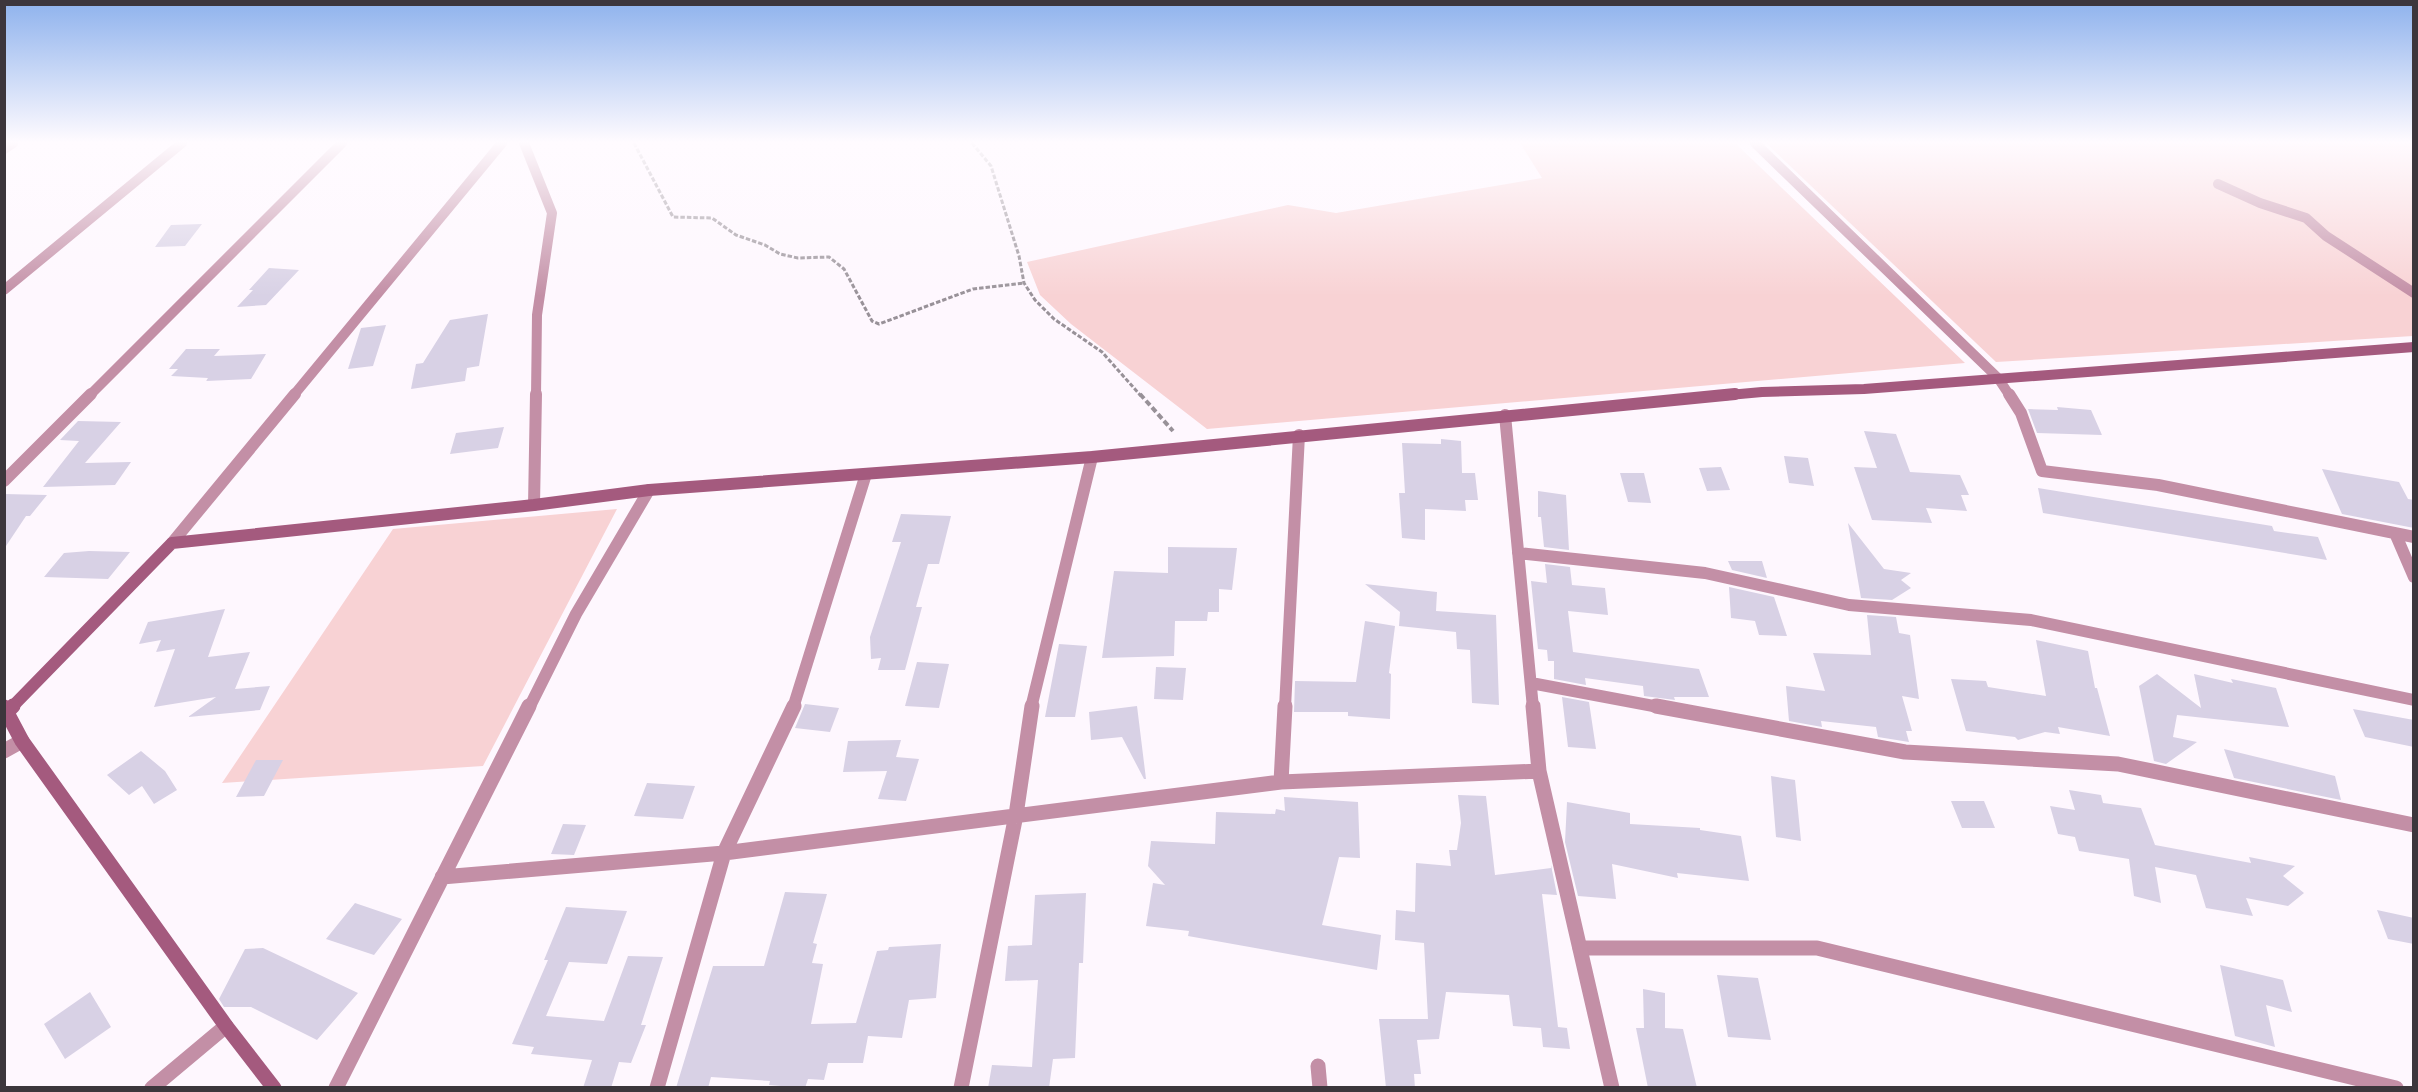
<svg xmlns="http://www.w3.org/2000/svg" width="2418" height="1092" font-family="'PT Serif',serif">
<style>
.green{fill:#f8d2d4}
.building{fill:#d8d1e5}
.lines{fill:none;stroke-linecap:round;stroke-linejoin:round}
.path-far1{stroke:#989198;stroke-width:3;stroke-dasharray:4.5 2;stroke-linecap:butt}
.path{stroke:#989198;stroke-width:4;stroke-dasharray:6 3;stroke-linecap:butt}
.lane-far2{stroke:#c38fa6;stroke-width:10}
.lane-far1{stroke:#c38fa6;stroke-width:12}
.lane{stroke:#c38fa6;stroke-width:15}
.street-far2{stroke:#c38fa6;stroke-width:10}
.street-far1{stroke:#c38fa6;stroke-width:12}
.street{stroke:#c38fa6;stroke-width:15}
.secondary-far2{stroke:#a45a7e;stroke-width:10}
.secondary-far1{stroke:#a45a7e;stroke-width:12}
.secondary{stroke:#a45a7e;stroke-width:15}
</style>
<rect width="100%" height="100%" fill="#fef7fe"/>
<path class="green" d="M1520,143h215l230,220 -758,66 -136,-105 -31,-29 -13,-33 261,-57 48,8 206,-35z
M1766,143h647v193l-417,26z
M617,509l-134,257 -261,17 171,-254z"/>
<path class="building" d="M202,224l-17,22 -30,1 16,-22z
M269,268l30,2 -33,35 -29,2 16,-17h-4z
M488,314l-9,52 -12,2 -2,13 -54,8 5,-25 7,-1 27,-43z
M386,325l-13,41 -25,3 13,-41z
M186,349h34l-6,7 52,-2 -15,25 -45,2 2,-3 -37,-2 7,-7h-9z
M2057,407l34,3 11,25 -65,-2 -9,-24 30,1z
M78,421l43,1 -36,41 46,-1 -16,23 -72,2 36,-46 -19,-1z
M504,427l-6,21 -48,6 6,-21z
M1864,431l32,3 14,38 50,3 9,20h-8l6,16 -41,-3 6,15 -60,-3 -18,-53 23,1z
M1441,439l20,2 1,32h13l3,27h-13l1,11 -41,-2v31l-23,-2 -3,-45h6l-3,-50 39,1z
M1784,456l24,2 6,28 -25,-3z
M1721,467l9,23 -23,1 -8,-23z
M2322,469l77,13 9,17 6,1v28l-72,-14z
M1620,473h24l7,30 -23,-1z
M2038,488l234,38 2,5 44,6 9,23 -284,-47z
M1538,491l28,4 3,55 -25,-3 -3,-30h-3z
M4,494l43,1 -17,21h-4l-22,33z
M901,514l50,2 -12,48h-11l-12,43h6l-17,63h-27l3,-12 -10,1 -1,-22 31,-95h-9z
M1848,523l36,46 27,4 -10,7 10,8 -19,12 -31,-2z
M1168,547l69,1 -5,42 -13,-1v23h-11l-1,9h-32l-1,35 -72,2 12,-87 54,2z
M89,551l41,1 -22,27 -64,-2 20,-24z
M1728,561h34l5,17 -35,-8z
M1545,564l25,3 2,18 33,3 3,27 -40,-4 5,41 126,17 10,28h-35l1,3 -23,-3 -8,-1 -1,-10 -58,-8 1,7 -32,-6v-18h-6l-1,-11 -9,-1 -7,-68 16,2z
M1365,584l72,8 -1,19 60,4 3,90 -27,-2 -2,-53 -13,-1 -1,-17 -57,-6 1,-14z
M1729,587l45,10 13,39 -28,-1 -4,-14 -24,-3z
M225,609l-17,48 42,-5 -15,37 35,-3 -10,24 -72,7 28,-20 -62,10 21,-58 -19,3 5,-12 -22,4 9,-22z
M1867,615l29,2 3,16 11,2 9,64 -17,-3 10,35h-6l3,11 -31,-5 -2,-10 -55,-6 1,6 -33,-6 -3,-35 39,5 -12,-38 58,2z
M1365,621l30,5 -6,47 2,1 -1,45 -42,-3v-4h-54l1,-31 61,1z
M2036,640l52,11 7,37h2l13,48 -52,-9 2,7 -15,-2 -27,8 -3,-3 -49,-6 -15,-52 35,2 2,6 58,9z
M1059,644l28,2 -12,71h-30z
M917,662l32,2 -10,44 -34,-2z
M1156,667l30,1 -3,32 -29,-1z
M2157,674l44,34 -7,-34 39,9 -2,-4 45,9 13,39 -112,-12 -4,22 24,5 -31,22 -12,-3 -15,-75z
M1562,697l27,5 7,47 -28,-2z
M805,704l34,4 -9,24 -35,-4z
M1137,706l9,73h-2l-22,-42 -31,3 -2,-28z
M2353,709l61,11v27l-49,-10z
M901,740l-5,17 23,2 -13,42 -28,-2 9,-28 -44,1 5,-31z
M2224,749l111,27 6,24 -107,-22z
M141,751l24,20 12,19 -23,14 -12,-18 -13,9 -22,-20z
M256,760h27l-19,36 -28,1z
M1771,776l24,4 6,61 -25,-4z
M647,783l48,3 -12,33 -49,-3z
M2069,790l32,5 2,8 38,5 14,37 96,18 -2,-6 46,9 -12,10 21,17 -16,13 -42,-8 7,18 -47,-8 -10,-33 -41,-8 6,36 -27,-7 -5,-37 -50,-8 -4,-14 -17,-3 -8,-28 25,4z
M1458,795l28,1 9,79 56,-7v-3l6,30 -15,-1 16,133 9,1 3,21 -27,-2 -2,-19 -28,-2 -4,-31 -63,-3 -7,47 -22,1 4,34h-7l1,14h-29l-7,-69h49l-4,-76 -29,-3 1,-30 19,2 1,-49 35,3 -2,-16h8l4,-27z
M1284,797l74,5 2,56 -21,-1 -17,68 59,10 -4,35 -189,-34 1,-5 -43,-5 7,-43 12,2 -17,-19 3,-25 64,3 1,-32 59,2 1,-5 9,2z
M1951,801h33l11,27h-33z
M1567,802l63,11v11l70,4v2l41,6 8,45 -72,-8 1,5 -66,-14 4,35 -38,-3 -13,-54z
M563,824l23,1 -12,30 -23,-1z
M785,892l42,2 -14,49 4,1 -5,19 11,1 -12,60 45,-1 21,-72 11,-1 1,-3 52,-3 -5,54 -27,2 -7,38 -34,-2 -5,27h-35l-4,17 -16,-1 -3,9 -36,-3 1,-4 -59,-4 -3,11h-32l37,-122h51z
M1086,893l-3,70h-4l-4,95 -22,1 -4,29h-61l4,-23 40,2 6,-87 -33,1 3,-35 24,-1 3,-50z
M355,903l47,16 -28,36 -48,-16z
M566,907l61,4 -20,53 -38,-2 -23,54 58,5 24,-65 35,1 -22,68h5l-15,38 -12,-1 -8,26h-28l9,-28 -61,-6 3,-7 -22,-3 36,-84h-4z
M2377,910l37,8v26l-26,-5z
M263,948l95,45 -41,47 -66,-33h-27l-5,-8 26,-50z
M2220,965l63,15 9,32 -26,-7 9,42 -40,-11z
M1717,975l41,3 13,62 -43,-3z
M1643,989l22,4v35l18,1 14,59h-49l-12,-60h8z
M90,992l21,35 -46,32 -21,-35z"/>
<g class="lines">
<path class="path-far1" d="M634,143l39,74 39,1 24,17 29,10 15,9 18,4 31,-1 15,12 28,52 7,3 94,-35 51,-6
M972,143l19,23 28,90 5,27 11,17 19,19 48,33 39,44"/>
<path class="path" d="M1140,394l33,37"/>
<path class="lane-far2" d="M1755,143l243,235 12,18
M2218,184l42,19 46,15 20,18 88,57"/>
<path class="lane-far1" d="M2009,394l12,19 21,58 116,14 256,52
M2395,533l19,44"/>
<path class="lane" d="M1580,948h237l579,140
M1318,1066l2,22"/>
<path class="street-far2" d="M524,143l28,70 -15,102 -1,81
M4,149l9,-6
M4,290l178,-147
M89,396l253,-253
M293,396l209,-253"/>
<path class="street-far1" d="M1505,415l28,293
M4,481l87,-87
M534,505l2,-111
M172,543l123,-149
M1518,553l187,20 144,32 182,15 383,80
M1531,683l133,25
M529,708l47,-94 73,-124
M793,708l73,-234
M1031,708l61,-251
M1285,708l14,-273"/>
<path class="street" d="M1533,706l6,65 73,317
M1656,706l249,46 213,12 296,61
M4,751l18,-10
M1281,782l4,-76
M442,877l282,-24 557,-71 258,-11
M152,1088l74,-62
M336,1088l193,-382
M657,1088l67,-235 70,-147
M961,1088l55,-273 16,-109"/>
<path class="secondary-far2" d="M1718,396l44,-4 102,-3 550,-42"/>
<path class="secondary-far1" d="M11,708l161,-165 362,-38 115,-15 443,-33 643,-63"/>
<path class="secondary" d="M4,707l18,34 204,285 48,62
M7,712l6,-6"/>
</g>
<linearGradient id="sky" x2="0" y2="1"><stop stop-color="#8eb2ed"/><stop offset="0.48" stop-color="#fffbff"/><stop offset="1" stop-color="#fffbff" stop-opacity="0"/></linearGradient>
<rect width="2418" height="296" fill="url(#sky)"/>
<rect width="2418" height="1092" fill="none" stroke="#3c363c" stroke-width="12"/>
</svg>
